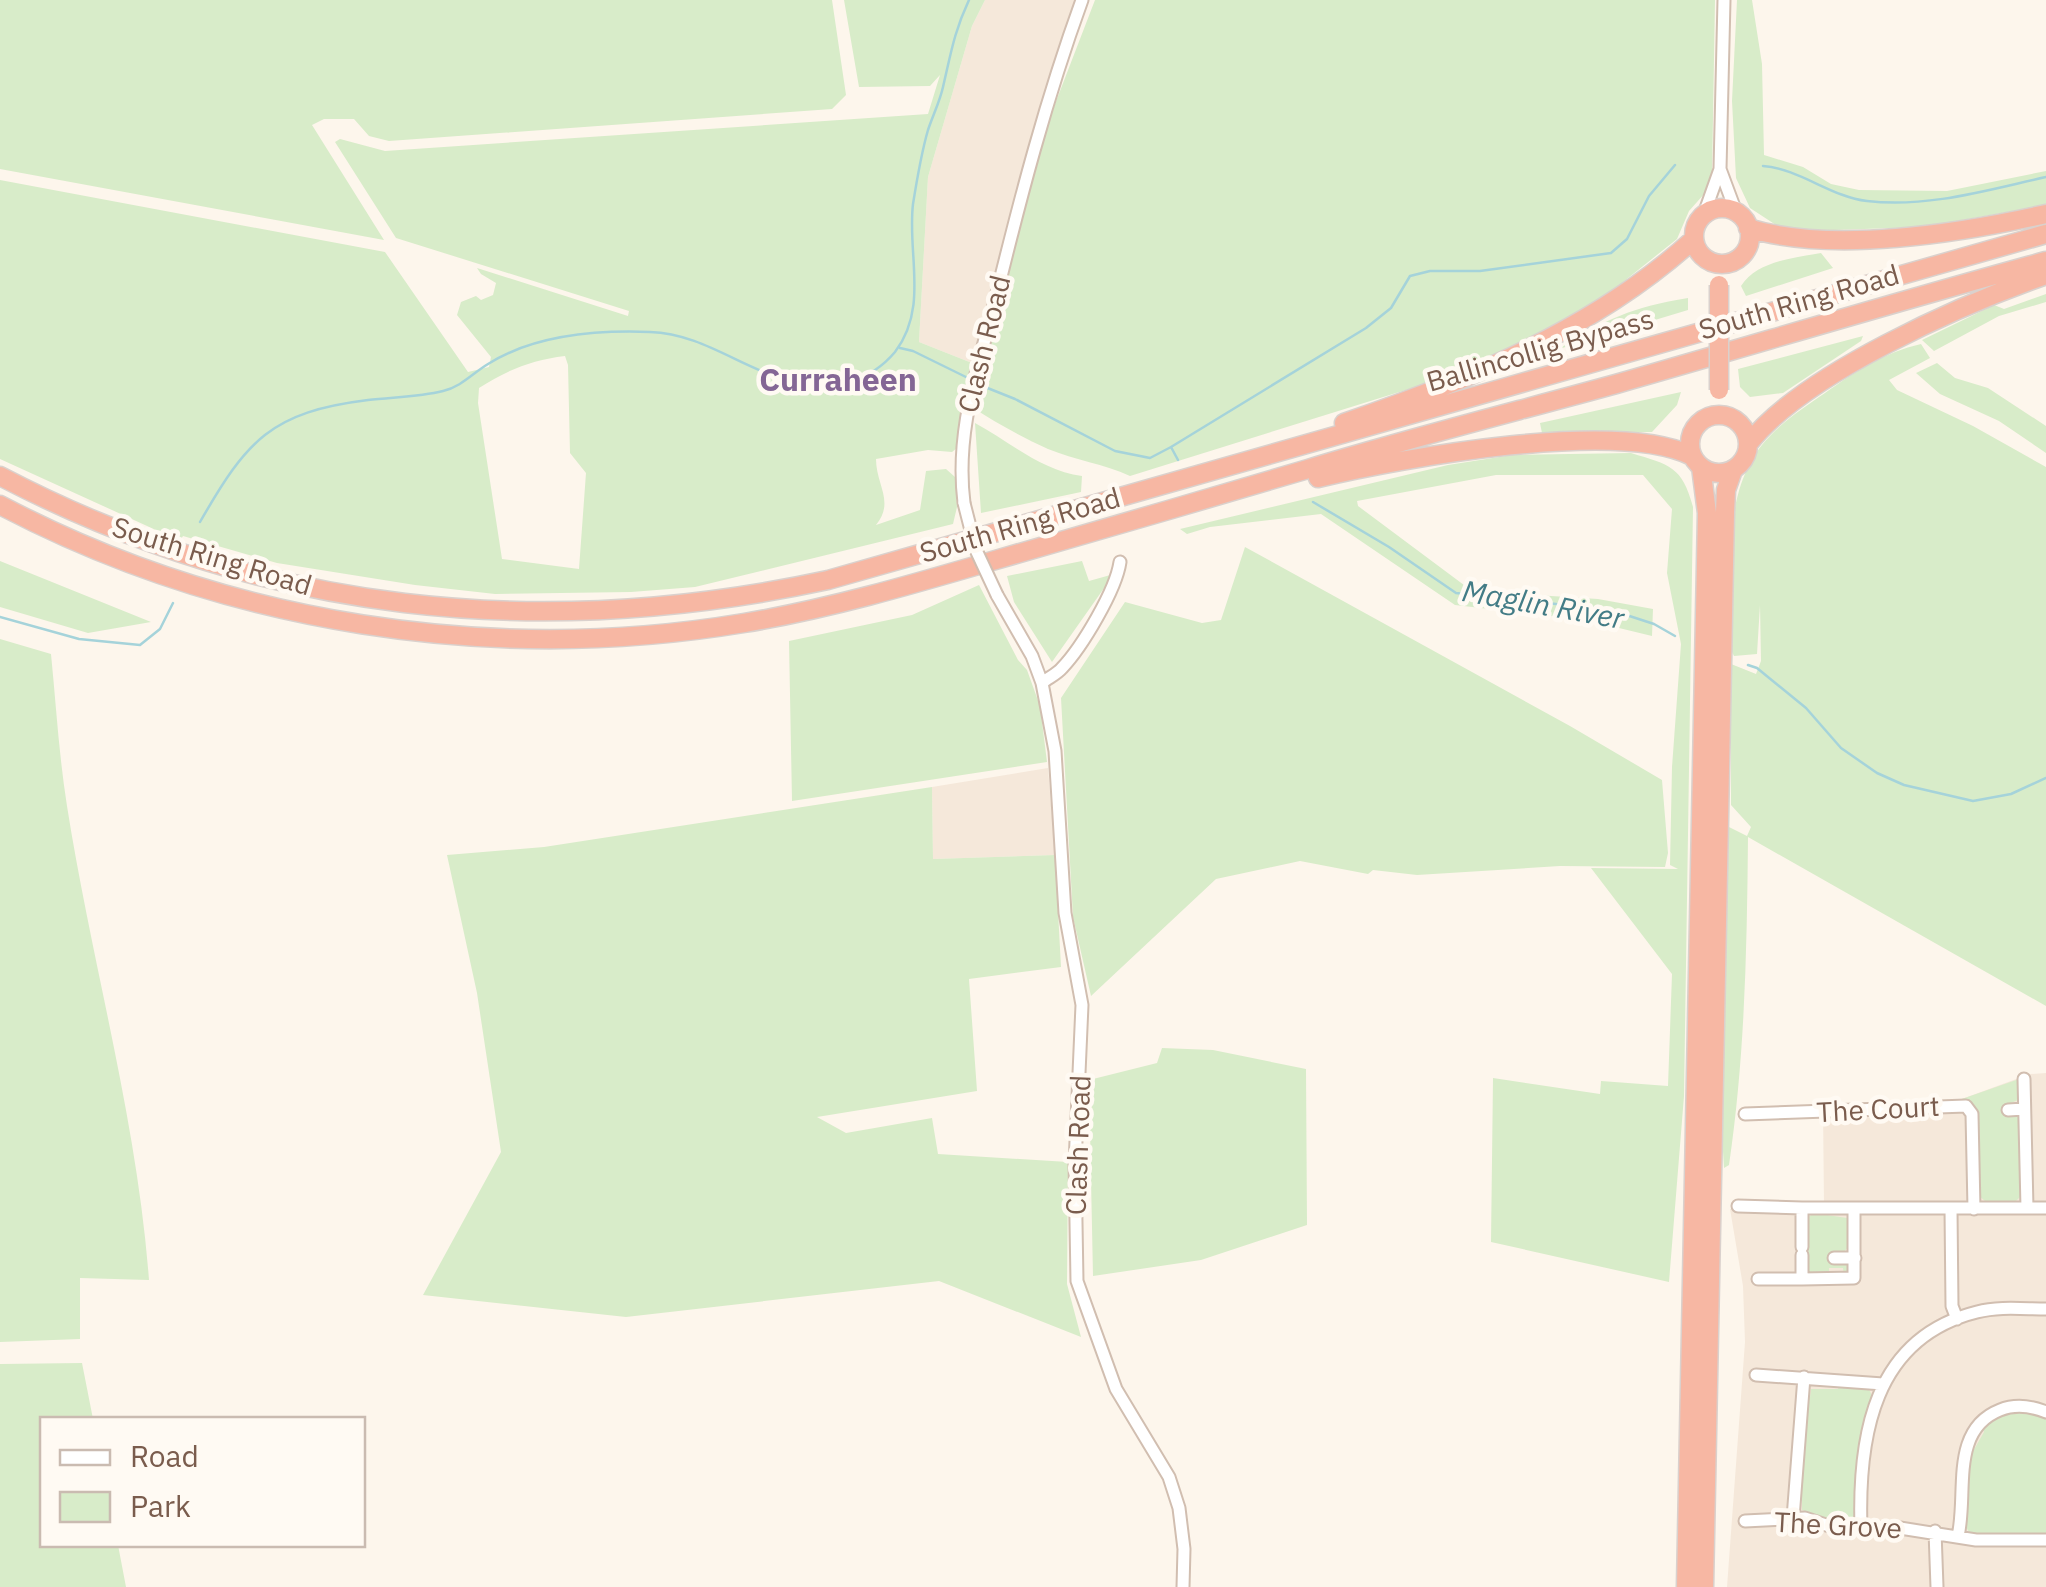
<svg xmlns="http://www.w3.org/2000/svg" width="2046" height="1587" font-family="'IBM Plex Sans',sans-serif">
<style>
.residential{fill:#f5e8da}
.green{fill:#d8ecc9;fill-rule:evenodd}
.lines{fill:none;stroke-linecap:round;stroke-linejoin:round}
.stream{stroke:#a5d3da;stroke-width:2.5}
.minor-casing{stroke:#d1beb0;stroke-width:15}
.highway-casing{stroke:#dad1cd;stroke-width:21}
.minor{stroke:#fff;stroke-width:11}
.highway{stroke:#f7b7a3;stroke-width:18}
.minor-bridge-casing{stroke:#d1beb0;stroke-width:15;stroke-linecap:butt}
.highway-bridge-casing{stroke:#dad1cd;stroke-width:21;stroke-linecap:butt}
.minor-bridge{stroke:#fff;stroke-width:11}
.highway-bridge{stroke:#f7b7a3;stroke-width:18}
.labels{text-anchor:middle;stroke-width:9;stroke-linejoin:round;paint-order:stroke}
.street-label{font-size:28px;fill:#7a5c4d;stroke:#fffaf3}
.water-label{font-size:30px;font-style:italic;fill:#437c86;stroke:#fffaf3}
.quarter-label{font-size:32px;font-weight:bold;fill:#846695;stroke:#fffaf3}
</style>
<rect width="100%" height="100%" fill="#fdf6ec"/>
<path class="residential" d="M985,0h92l-33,94 -72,269 -53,-21 9,-165 44,-151z
M1048,768l7,87 -122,4 -1,-72z
M2046,1073v514h-319l18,-245 -2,-56 -13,-77 94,-4 -1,-96 136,-9 71,-26z"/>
<path class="green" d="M0,0h832l14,95 -14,14 -443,32 -20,-5 -15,-17h-30l-12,6 72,115 -384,-71z
M844,0h141l-13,26 -44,151 -9,165 53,21 -11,44 -4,41 -5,4 -24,-2 -52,9c0,26 19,43 0,66l44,-15 6,-39 20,-2 9,8 2,30 -4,17 -258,63 -64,5 -136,2 -80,-9 -138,-22 -94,-27 -3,5 -180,-82v-279l385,72 83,120 21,-5 2,-10 -34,-42 4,-13 15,-6 5,4 12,-5 3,-12 -15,-9 -4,-6 151,48 1,-5 -233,-73 -61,-96 5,-3 45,12 543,-37 12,-39 -10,11 -71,1zM565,356l3,9 2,88 16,20 -7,96 -77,-10 -24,-156 1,-15c28,-18 53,-28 86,-32z
M1095,0h620l-3,176 -7,17 -16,18 -12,28 -74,59 -133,72 -340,106c-26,-12 -55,-16 -82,-27 -26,-12 -52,-26 -76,-42l73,-277z
M1737,0h15l10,64 2,91 39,12 28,17 28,6 88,1 99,-20v34l-123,22 -118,4 -26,-4 -29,-19 -14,-30 -4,-77z
M1821,253l12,15 -87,28 -5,-10c16,-25 52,-28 80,-33z
M2046,294v8l-47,14 -65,35 -12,-11 72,-35 10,4z
M1688,298v12l-129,39c46,-30 74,-42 129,-51z
M1863,336l-2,5 -78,52 -33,4 -10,-10 -2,-18z
M1921,344l9,14 -41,22 8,10 76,36 73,41v539l-298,-169c-1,109 -3,220 -19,328l-5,3 -3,-50 8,-291 18,9 4,-9 -20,-22v-141l25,10 5,-13 -1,-56 -3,49 -23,2 -2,-4c0,-68 -15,-163 38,-216 16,-17 36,-30 55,-43 30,-21 60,-41 96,-49z
M1937,363l18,15 33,10 58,38v27l-47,-32 -59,-27 -24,-21z
M1681,392l-4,13 -25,27 -110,1 -2,-10z
M975,423c35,19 67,48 107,53l-1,16 -100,21z
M1631,453c39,12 51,13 62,54l-9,589 -15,186 -178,-40 2,-164 107,16 1,-13 67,5 4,-112 -81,-106 87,1 -8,-4 2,-98 9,-123 -14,-71 5,-64 -29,-34h-147l-139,26 1,5 114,85 126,8 55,10 -1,27 -66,-16 -131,-15 -134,-91 -111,13 -23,7 -7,-5 268,-64 64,-10z
M1245,547l325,179 92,54 6,73 -3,14 -105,-1 -143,9 -44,-5 -5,4 -68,-13 -84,18 -125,117 -18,-79 -12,-219 64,-96 77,21 19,-3z
M1082,561l7,20 25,-7 -62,88 -38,-60 -7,-26z
M0,562v-1l151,61 -63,11 -88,-26z
M979,585l39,75 9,10 13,36 7,56 -255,39 -3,-160 123,-26z
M0,639l51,15c5,50 8,102 16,152 25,159 70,313 82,474l-69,-2v61l-80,3z
M932,787l1,72 122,-4 6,112 -92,12 8,112 -160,26 29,16 86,-15 6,36 130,8 -1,122 14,53 -142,-56 -313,36 -203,-22 78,-143 -24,-159 -30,-138 97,-8z
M1162,1048l51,2 93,19 1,156 -106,35 -108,16 -4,-196 68,-17z
M2019,1079l-1,21 -12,5 14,14 3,75 -8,8h-29l-9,-8 -12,-93 -6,-1z
M1814,1213l33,5 2,28 -6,7 -1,9 6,4 1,8 -5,2 -1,-8h-14v8l-20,-3 -2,-55z
M82,1363l11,56 -51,1v124l76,1 8,42h-126v-223z
M1839,1386l29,1 4,9 -13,47 -3,75 -11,6 -1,-4h-14l-28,-10v-9h-4l8,-103 4,-1 1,-8h27z
M2025,1410l21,8v117h-70l-7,-3 -4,-7 3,-65 16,-28 -1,-4 18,-13z"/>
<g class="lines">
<path class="stream" d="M1763,166c37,3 68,31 104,35 61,7 120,-11 179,-24
M900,348l13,3 57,28
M980,385l35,14 100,52 35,7 21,-11 7,13
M1171,447l195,-119 25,-20 19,-32 20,-5h50l131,-18 16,-14 22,-43 26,-31
M1313,502l76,45 67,46 155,17 43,14 21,12
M200,522c47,-82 71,-110 168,-122 25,-3 51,-3 75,-9 18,-4 30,-18 45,-27 46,-29 109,-34 162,-32 73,2 123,71 202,49 16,-5 32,-16 43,-29 34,-45 12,-98 18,-148 4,-25 8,-50 15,-74 5,-15 12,-29 15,-43 8,-34 11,-55 26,-87
M0,617l79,22 61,6 20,-16 13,-26
M1748,665l9,3 49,40 35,40 36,25 27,12 69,16 38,-7 35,-16"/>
<g class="minor-casing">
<path id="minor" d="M1720,169l16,43
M1704,214l16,-45 4,-169
M964,503c-9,-71 14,-134 31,-202 25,-102 51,-202 87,-301
M997,595l35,61 10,27 13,68 10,162 17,92 -7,159 2,117 39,108 53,88 10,31 5,41 -1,38
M1042,683c6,-5 15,-9 20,-15 20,-21 54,-78 58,-106
M2024,1079l3,129
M2008,1110l16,-1
M1745,1114l221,-8 6,8 2,95
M1738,1206l64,2
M1951,1209l1,97 5,13
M1802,1247v-39h244
M1802,1255v24l52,-1v-69
M1834,1258h21
M1758,1279h44
M1756,1375l127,9
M1793,1518l11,-141
M1745,1521l60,-3 33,11 62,-1 76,12h70
M1861,1528c-3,-91 12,-190 116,-216 22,-6 47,-3 69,-3
M1935,1531l2,56
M1958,1536c10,-42 -9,-106 42,-126 15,-6 31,-4 46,2"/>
</g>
<g class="highway-casing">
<path id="highway" d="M1694 236a28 28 0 1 1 56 0a28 28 0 1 1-56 0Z
M1748,228c84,26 213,5 298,-14
M1690 444a29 29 0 1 1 58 0a29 29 0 1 1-58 0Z
M1344,423c125,-43 251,-94 350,-184
M1749,443c54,-69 214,-139 297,-168
M0,476c264,138 539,166 828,104l1218,-346
M1318,478c84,-20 299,-59 374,-22
M0,505c226,119 492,160 744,118 84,-14 166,-38 248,-62 105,-30 211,-61 316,-92 102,-31 206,-57 308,-85 144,-41 286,-84 430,-123
M1686,1587l21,-1074 -6,-46
M1704,1587l21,-1075 1,-22 7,-20"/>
</g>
<use href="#minor" class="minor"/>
<use href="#highway" class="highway"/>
<g class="minor-bridge-casing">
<path id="minor-bridge" d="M964,503l12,47 21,45"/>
</g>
<g class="highway-bridge-casing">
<path id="highway-bridge" d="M1719,390v-105"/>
</g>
<use href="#minor-bridge" class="minor-bridge"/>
<use href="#highway-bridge" class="highway-bridge"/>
</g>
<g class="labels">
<g class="street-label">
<text transform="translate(1799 302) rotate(-16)" y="10">South Ring Road</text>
<text transform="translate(984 344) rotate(-76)" y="10">Clash Road</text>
<text transform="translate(1540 350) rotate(-16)" y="10">Ballincollig Bypass</text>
<text transform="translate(1020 525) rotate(-16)" y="10">South Ring Road</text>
<text transform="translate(212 556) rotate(17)" y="10">South Ring Road</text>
<text transform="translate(1878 1109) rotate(-3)" y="10">The Court</text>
<text transform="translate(1078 1145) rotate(-88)" y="10">Clash Road</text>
<text transform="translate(1838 1525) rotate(3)" y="10">The Grove</text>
</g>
<g class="water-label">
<text transform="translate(1543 605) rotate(10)" y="10">Maglin River</text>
</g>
<g class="quarter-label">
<text x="838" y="391">Curraheen</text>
</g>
</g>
<rect x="40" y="1417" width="325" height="130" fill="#fffaf3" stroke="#cabbb1" stroke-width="2.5"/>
<rect x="60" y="1450" width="50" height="15" fill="#ffffff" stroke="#cabbb1" stroke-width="2.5"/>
<text x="130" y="1467" font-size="30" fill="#7a5c4d">Road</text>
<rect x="60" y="1492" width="50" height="30" fill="#d8ecc9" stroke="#cabbb1" stroke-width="2.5"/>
<text x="130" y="1517" font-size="30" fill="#7a5c4d">Park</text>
</svg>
